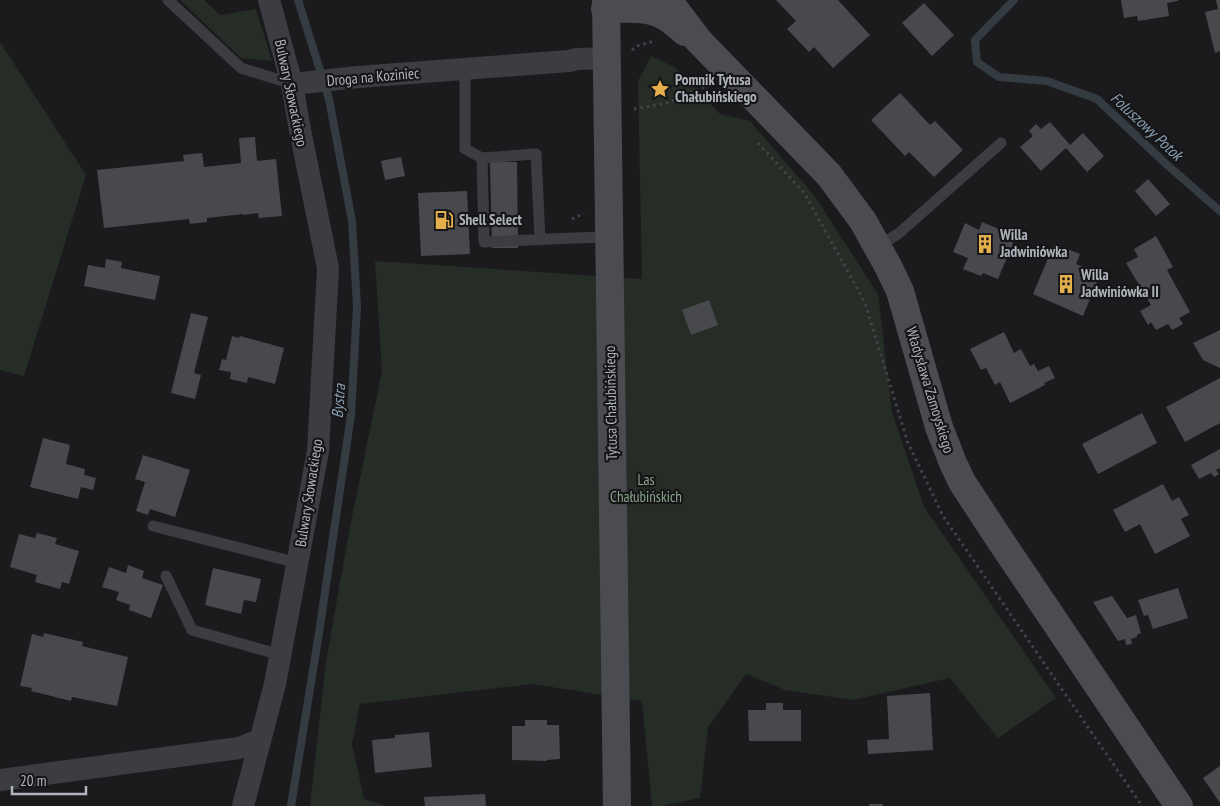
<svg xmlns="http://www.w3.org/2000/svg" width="1220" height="806" font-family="'PT Sans Narrow',sans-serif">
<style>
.green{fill:#252d26}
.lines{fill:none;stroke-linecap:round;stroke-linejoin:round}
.stream{stroke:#343c42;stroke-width:8}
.building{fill:#48494d}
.path{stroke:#424449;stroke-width:3;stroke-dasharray:2.5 4;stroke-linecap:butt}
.lane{stroke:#3c3d42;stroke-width:11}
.street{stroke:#3c3d42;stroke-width:22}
.secondary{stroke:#4a4c52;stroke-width:28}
.labels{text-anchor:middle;stroke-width:4.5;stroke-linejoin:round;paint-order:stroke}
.street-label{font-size:15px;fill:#afb3bb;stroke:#161618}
.poi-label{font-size:15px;font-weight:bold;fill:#afb3bb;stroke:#161618;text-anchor:start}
.park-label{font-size:15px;fill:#87a589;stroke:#161618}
.water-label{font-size:16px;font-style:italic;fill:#89a0b3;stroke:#161618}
</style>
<rect width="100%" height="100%" fill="#1b1b1d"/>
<path class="green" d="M180,0h24l16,15 36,-6 16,52 -31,-3z
M0,42l86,133 -62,201 -24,-6z
M651,56l25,12 44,46 30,7 64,74 64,99 14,118 32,95 132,191 -58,40 -48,-60 -97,22 -68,-10 -39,-16 -38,53 -8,71 -38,8h-10l-10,-105 -110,-17 -172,20 -8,40 12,55 22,7h-76l16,-144 23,-130 33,-161 -7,-110 267,18 -4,-198z"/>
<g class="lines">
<path class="stream" d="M1014,0l-39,40 2,22 22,15 48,4 50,18 68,64 55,48
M291,806l28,-173 32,-218 6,-109 -5,-85 -23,-122 -31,-99"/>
</g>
<path class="building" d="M776,0h62l32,35 -37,33 -19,-21 -5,5 -22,-23 9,-8z
M1121,0h57v1l-11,2 2,13 -31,5 -1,-5 -13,2z
M1216,0h4v51l-5,2 -10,-41 13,-3z
M924,3l30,32 -22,21 -30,-33z
M900,93l30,32 5,-4 28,29 -29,27 -25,-25 -4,4 -34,-36z
M1050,122l20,23 13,-12 21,23 -17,16 -21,-24 -25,23 -21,-24 13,-11 -4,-5 7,-7 5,5z
M255,137l2,24 19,-2 6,57 -23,2 -1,-5 -15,2v-1l-36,4v4l-17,2 -1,-5 -85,9 -7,-58 87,-9 -1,-6 19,-2 2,14 37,-4 -2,-25z
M401,157l4,19 -20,4 -4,-19z
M490,162h27l1,86h-26z
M1148,179l22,25 -14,12 -21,-25z
M467,191l3,63 -49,2 -3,-63z
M982,222l34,14 -18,43 -15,-6 -2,3 -18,-7 5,-11 -15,-6 12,-29 14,7z
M1156,236l17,31 -6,3 23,42 -11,6 4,6 -11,6 -4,-6 -12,6 -5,-8 -3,3 -8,-14 11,-6 -25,-42 12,-6 -4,-8z
M1054,244l26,10 -4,10 24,10 -17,42 -50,-22z
M106,259l16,3 -1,6 39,8 -5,24 -71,-14 4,-21 17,3z
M709,300l9,25 -27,10 -9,-25z
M191,313l17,4 -14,56 7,2 -6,24 -24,-6z
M1220,330v38l-17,-8 -10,-17z
M1004,332l10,21 7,-4 9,17 4,-2 4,7 11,-5 6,12 -11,5 1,2 -35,18 -10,-21 -5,3 -9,-17 -5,2 -11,-21z
M232,336l7,2 1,-2 44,12 -9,36 -27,-7 -1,6 -17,-4 1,-7 -12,-2 3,-11 4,1z
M1220,378v45l-35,19 -19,-35z
M1142,413l15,30 -59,31 -16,-30z
M43,438l27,7 -4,19 19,5 -1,6 12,3 -3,12 -12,-3 -3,12 -48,-12z
M1220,449v19l-4,2 3,4 -5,3 -3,-4 -12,6 -8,-14z
M143,455l47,15 -15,47 -25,-8 -2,6 -12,-4 9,-29 -10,-3z
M1163,484l9,17 7,-4 10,18 -8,4 9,17 -35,18 -15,-30 -15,8 -12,-22z
M37,533l20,5 -2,6 24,7 -10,33 -7,-2 -2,7 -25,-7 2,-7 -27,-8 9,-33 16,4z
M128,565l16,6 -2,7 21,7 -12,33 -22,-8 1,-5 -14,-5 3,-8 -17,-5 7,-20 17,6z
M213,568l48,11 -5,23 -12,-2 -3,14 -36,-9z
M1178,588l10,30 -35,11 -5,-14 -4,1 -6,-16z
M1112,596l15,22 9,-3 5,18 -4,2v2l-6,2 1,5 -6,1 -1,-6 -7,2 -25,-39z
M44,633l39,9 -1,4 46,11 -11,49 -45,-9 -1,4 -40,-10 1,-3 -12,-2 12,-52 11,3z
M930,693l3,57 -65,4 -1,-14 22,-1 -2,-43z
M766,703h17v7h18v31h-52l-1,-31h18z
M525,720h22v5h12l1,34 -13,1v1l-35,-1v-34h13z
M429,732l3,35 -57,6 -3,-33 23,-2v-3z
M1220,766v37l-17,-25z
M485,794l1,12h-61l-1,-9z
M869,804h14v2h-14z"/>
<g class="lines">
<path class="path" d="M632,50l5,-4 17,-5
M634,109l33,-6 39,-17
M758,143l47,51 60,109 43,140 35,73 199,290
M572,219l12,-6"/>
<path class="lane" d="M168,0l73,68 51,16
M465,69v80l17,9 54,-4 4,86
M482,158l2,84 89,-4 36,-1
M878,246l20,-12 103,-91
M153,526l145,37
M166,576l26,54 89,25"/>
<path class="street" d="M292,84l66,-7 211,-16 8,-2 29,-1
M0,780l239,-32 21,-8
M243,806l32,-122 43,-233 10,-183 -28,-138 -8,-46 -23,-84"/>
<path class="secondary" d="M606,0l11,806
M668,0l30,40 131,135 34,46 25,45 12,25 39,136 14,36 9,19 36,55 181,269
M605,9c20,0 43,-3 61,8 7,4 12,10 19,15"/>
</g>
<defs>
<g id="sight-bare" transform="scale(1.5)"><path d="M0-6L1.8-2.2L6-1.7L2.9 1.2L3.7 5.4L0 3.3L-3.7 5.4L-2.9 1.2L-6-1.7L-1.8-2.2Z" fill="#e5af4b" stroke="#161618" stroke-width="2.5" paint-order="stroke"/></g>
<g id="fuel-bare" transform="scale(1.5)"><path d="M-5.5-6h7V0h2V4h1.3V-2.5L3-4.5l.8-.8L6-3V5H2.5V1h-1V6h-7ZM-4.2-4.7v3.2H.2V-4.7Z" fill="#e5af4b" stroke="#161618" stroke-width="2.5" paint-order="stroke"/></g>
<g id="building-bare" transform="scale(1.5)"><path d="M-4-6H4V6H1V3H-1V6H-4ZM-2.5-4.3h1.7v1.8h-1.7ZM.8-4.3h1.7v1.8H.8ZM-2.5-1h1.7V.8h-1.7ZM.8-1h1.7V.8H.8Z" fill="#e5af4b" stroke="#161618" stroke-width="2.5" paint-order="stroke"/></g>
</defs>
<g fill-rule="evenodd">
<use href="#sight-bare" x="660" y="89"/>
<use href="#fuel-bare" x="444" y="220"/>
<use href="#building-bare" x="985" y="244"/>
<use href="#building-bare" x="1066" y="284"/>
</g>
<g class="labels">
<g class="street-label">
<text transform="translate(373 77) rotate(-5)" y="5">Droga na Koziniec</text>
<text transform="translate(291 93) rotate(78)" y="5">Bulwary Słowackiego</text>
<text transform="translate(930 390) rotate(73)" y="5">Władysława Zamoyskiego</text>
<text transform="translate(611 403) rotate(-91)" y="5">Tytusa Chałubińskiego</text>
<text transform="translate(309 493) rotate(-81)" y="5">Bulwary Słowackiego</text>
</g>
<g class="poi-label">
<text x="675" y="85">Pomnik Tytusa<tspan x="675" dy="17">Chałubińskiego</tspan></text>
<text x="459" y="225">Shell Select</text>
<text x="1000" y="240">Willa<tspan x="1000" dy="17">Jadwiniówka</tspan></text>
<text x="1081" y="280">Willa<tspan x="1081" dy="17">Jadwiniówka II</tspan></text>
</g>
<g class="park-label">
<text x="646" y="485">Las<tspan x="646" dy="17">Chałubińskich</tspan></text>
</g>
<g class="water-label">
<text transform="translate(1147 126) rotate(43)" y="6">Foluszowy Potok</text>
<text transform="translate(338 401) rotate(-86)" y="6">Bystra</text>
</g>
</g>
<path d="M12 786v8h74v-8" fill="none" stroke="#afb3bb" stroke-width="2.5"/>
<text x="20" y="786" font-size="15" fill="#afb3bb" stroke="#161618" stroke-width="4" paint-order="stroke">20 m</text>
</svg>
